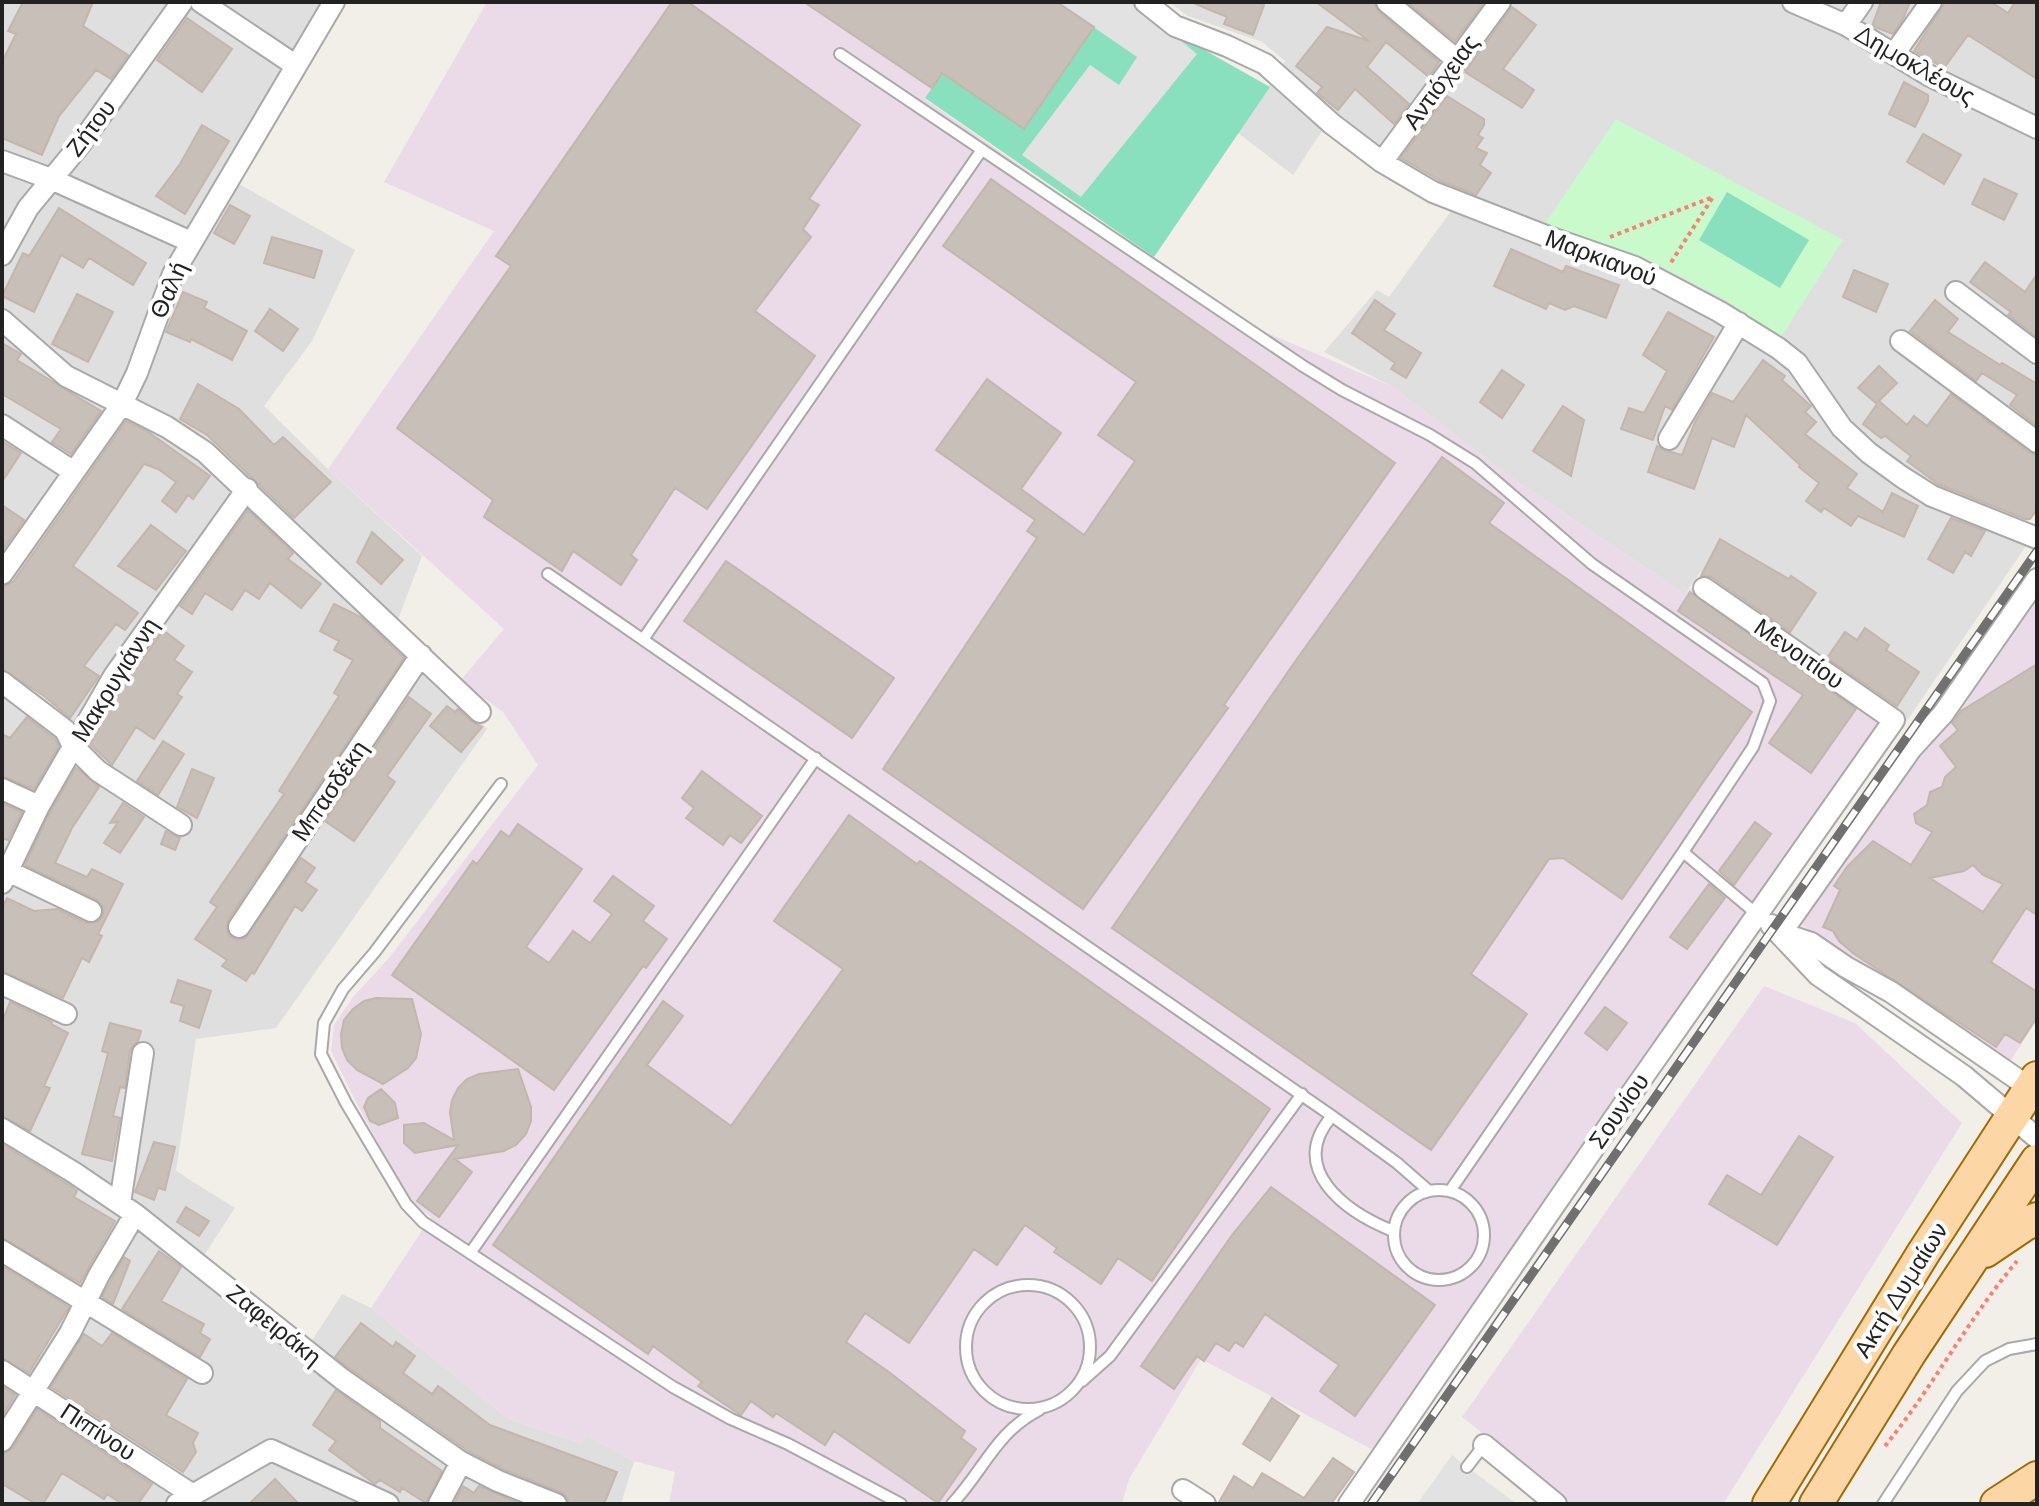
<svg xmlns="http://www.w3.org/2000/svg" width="2039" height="1506" font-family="Montserrat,sans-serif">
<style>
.residential{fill:#e0dfdf}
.industrial{fill:#ebdbe8}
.park{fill:#c8facc}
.pitch{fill:#88e0be}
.parking{fill:#e2e2e2}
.building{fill:#c7bfb8;stroke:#c4b6ab;stroke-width:2;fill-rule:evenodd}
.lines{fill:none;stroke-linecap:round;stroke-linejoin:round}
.lane-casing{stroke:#a9a9a9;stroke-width:14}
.street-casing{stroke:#a9a9a9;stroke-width:24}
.primary-casing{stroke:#a06b00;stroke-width:36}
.path{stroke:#fa8072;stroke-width:4;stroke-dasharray:4 4;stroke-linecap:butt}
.lane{stroke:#fff;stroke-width:10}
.street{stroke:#fff;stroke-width:20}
.primary{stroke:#fcd6a4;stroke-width:32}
.rail-casing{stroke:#707070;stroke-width:9}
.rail{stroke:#fff;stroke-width:6;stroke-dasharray:18;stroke-linecap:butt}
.labels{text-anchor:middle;stroke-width:8;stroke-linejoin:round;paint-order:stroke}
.street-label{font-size:24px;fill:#222;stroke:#fff}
</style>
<rect width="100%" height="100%" fill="#f2efe9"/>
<path class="residential" d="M2,2h325l-107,171 135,77 -43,91 -48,65 64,63 94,87 -26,69 91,104 -211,299 -80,11 -20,132 59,37 -41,63 106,88 42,-65 29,14 138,111 72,24 5,-8 48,26 -13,43h-50l-5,-3 -2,3h-562z
M1169,2h868v507l-19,27 8,10 -119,175 -207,-149 -15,22 -175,-117 -119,-91 -67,-34 53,-62 12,7 72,-100 -67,-37 -59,-49 -42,64 -55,-42 47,-72 -23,-19 -74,-26z"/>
<path class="industrial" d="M487,2h504l-66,97 309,216 36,19 121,52 119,91 175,117 5,-6 191,134 -508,728 -172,-91 -72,120 -7,25h-453l6,-32 -41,-11 -48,-26 -5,8 -72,-24 -138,-111 60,-91 -23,-17 -55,-104 -22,-45 3,-26 19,-28 35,-38 150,-194 -35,-53 -43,-31 44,-52 -176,-160 166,-238 -110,-49z
M2037,590v430l-28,43 -210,-140z
M1764,986l91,37 107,100 -239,381h-152l-109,-87z"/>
<path class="park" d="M1616,119l227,121 -62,97 -57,-38 -80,-41 -100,-33z"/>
<path class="pitch" d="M991,2h143l35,28 101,57 -116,170 -229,-159z
M1727,192l82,48 -29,48 -81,-48z"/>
<path class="parking" d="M1057,2h77l63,52 -116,143 -59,-42 68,-90 29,20 18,-28z
M1452,1455l15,12 50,37h-100z"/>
<path class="building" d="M23,2h70l-10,24 45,29 -17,24 -15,-9 -37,46 -17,39 -40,-17v-76l14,-28 -8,-3z
M672,2h16l172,123 -51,74 10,6 -16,24 8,8 -56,74 60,45 -108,153 -32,-21 -44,67 6,5 -16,25 -48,-34 -11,20 -78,-54 9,-17 -96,-72 114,-162 -15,-10z
M804,2h253l37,25 -70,102 -82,-56 -10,15z
M1191,2h65l8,3 -11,30 -29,-11 3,-7z
M1316,2h58l5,10 60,50 -10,15 -43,-35 -19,25 42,37 -15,20 -39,-35 -17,21 -21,-17 5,-6 -26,-21 31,-39 42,14z
M1407,2h77l-29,39z
M1881,2h29l-7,17 -10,15 -21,-8z
M1945,2h46l17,11 7,-11h22v77l-69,-44 -24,33 -30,-17z
M1512,7l24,18 -33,44 31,21 -12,18 -57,-36z
M187,18l45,31 -30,43 -45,-32z
M1904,82l24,13v6l-13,26 -26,-13z
M1447,96l37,23v6l-6,10 5,3 -7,10 11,5 -7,12 11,8 -15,22 -35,-14 -40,-23z
M202,125l27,16 -44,73 -29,-18 24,-32z
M1923,134l38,21 -17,29 -37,-22z
M991,179l404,284 -171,242 4,3 -145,201 -200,-140 154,-231 -10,-7 8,-11 -99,-70 51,-71 74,54 -40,56 63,46 51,-74 -37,-26 38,-53 -193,-136z
M1984,179l33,15 -13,26 -32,-16z
M230,205l20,11 -16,28 -20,-11z
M59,208l87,55 -13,22 -44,-27 -6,10 -22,-13 -27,57 -32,-16 21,-43 6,3z
M272,237l50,14 -8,27 -50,-15z
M1511,249l52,23 3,-6 53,19 -13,33 -32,-12 -9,4 -16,-7 -3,6 -52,-23z
M1985,262l40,30 12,-18v63l-29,-22 3,-3 -41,-30z
M1854,270l34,14 -12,28 -33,-15z
M183,292l24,10 -3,6 43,23 -15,29 -41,-21 -1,3 -24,-10z
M77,294l36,18 -25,50 -36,-18z
M1375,300l20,14 -11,16 37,23 -15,25 -15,-9 4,-6 -43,-30z
M1935,300l23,19 -10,13 52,33 2,-2 35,21v42l-27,-21 7,-10 -35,-22 -6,8 -66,-50z
M270,309l28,20 -15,22 -28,-20z
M1668,312l46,25 -42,73 -7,-4 -12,34 -32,-11 8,-21 15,5 23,-42 -24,-16z
M2,343l19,11 -4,6 84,51 -30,43 -19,-12 9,-13 -59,-35z
M1763,360l22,16 -3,4 29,26 -6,6 11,10 -11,12 52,40 -10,14 36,24 9,-19 26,13 -14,31 -46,-21 -7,10 -27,-18 -3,4 -15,-11 13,-18 -20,-16 1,-2 -54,-50 -12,32 -22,-9 -18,51 -46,-17 9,-26 6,4 19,5 13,-33 17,-29 21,9z
M1879,366l18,17 -18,18 28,24 7,-9 13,10 24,-32 78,58 8,3v54l-7,10h-5l-87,-35 -31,-23 4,-5 -26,-20 -4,2 -18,-14 14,-20 -19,-16z
M1502,370l22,15 -22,33 -22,-16z
M198,384l41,25 35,36 9,-8 48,45 -37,36 -87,-83 -27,-16z
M1563,406l21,14 -13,56 -38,-25z
M126,421l21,10 63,45 -17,23 -5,-4 -12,17 -14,-11 14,-19 -18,-13 -14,-5 -71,102 65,47 -13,17 -9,-6 -32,42 15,10 -29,42 -26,-22 -42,-27v-82l11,-5z
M2,441l19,12 -19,29z
M1442,457l62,46 -15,20 263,189 -130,187 -59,-41 -14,1 -78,115 56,40 -96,136 -319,-222 182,-265z
M2,505l22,15 -22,31z
M248,510l45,43 -5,6 33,25 -20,24 -31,-25 -11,16 -14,-9 -13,20 -27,-17 -13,21 -12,-8z
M1951,518l34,13 -14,25 -6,-4 -12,21 -25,-14z
M151,525l35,26 -30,39 -38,-24z
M372,532l31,28 -22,24 -24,-22z
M1720,539l69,40 2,-3 25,17 -26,39 -79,-55 -10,-1z
M726,561l168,117 -42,60 -168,-117z
M1690,592l166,117 -45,64 -42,-30 34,-48 -125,-84z
M334,604l27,13 43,41 -176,262 -1,12 4,5 6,3 8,-2 56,-80 14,10 -10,14 12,8 -15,21 -7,-5 -41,68 -2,-2 -6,9 -24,-15 5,-6 -32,-21 22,-32 -7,-5 74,-108 -5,-3 60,-95 -5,-3 19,-33 -19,-10 5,-9 -19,-10z
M1865,628l24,17 -3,5 33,22 -22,34 -70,-48 18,-26 12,8z
M163,630l21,16 -10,14 18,12 -15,22 5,3 -28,42 -18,-12 -24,38 -22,-21 31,-54z
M2037,664v251l-11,-7 -35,54 46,30v25l-17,26 -15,-9 -9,13 -142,-93 -15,-13 -6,-10 -10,-4 17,-37 -6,-4 13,-19 26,-26 38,24 21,-33 -16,-9 -2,-9 13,-9 3,-13 12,-5 3,-10 11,-10 -16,-21 18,-16 -6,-7 9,-12zM1973,865l10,10 20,9 -20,28 -53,-34 34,-7z
M409,697l22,17 -44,62 8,6 -41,59 -29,-20z
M447,706l8,6 3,-3 13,12 11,6 -21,25 -31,-26z
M27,717l28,22 4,7 -25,43 -32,-13v-42l8,4z
M163,741l21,13 -26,41 -21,-14z
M76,768l23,19 -27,41 -17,35 32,14 5,-8 31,15 -25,50 4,2 -13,26 -7,-4 -19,40 -61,-27v-62l5,-11 27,13 23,-2 29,14 12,-1 4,-5 2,-8 -7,-9 -72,-35 25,-53z
M192,769l22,9 -17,40 -20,-11z
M702,771l60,45 -21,27 -11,-8 -7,10 -37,-27 8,-10 -12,-10z
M2,803l20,9 -14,28 -6,-2z
M123,803l21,14 -24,36 -16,-10 14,-21 -8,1z
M849,815l68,49 3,-3 350,248 -118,172 -34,-23 -17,26 -47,-32 3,-4 -32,-23 -28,40 -23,-16 -65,94 -44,-30 -19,29 43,30 76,59 -4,7 15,11 -38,54 -104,-72 -9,14 -49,-32 -3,4 -22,-16 -10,14 -2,-1 -41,-28 4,-4 -49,-36 -5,8 -155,-109 170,-244 20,15 -36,49 84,61 112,-157 -69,-48z
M1755,822l16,12 -37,51 -15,-14z
M518,824l64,45 -56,78 23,16 24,-32 17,12 22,-29 -18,-13 19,-25 41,30 -11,15 24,18 -21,29 -3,-2 -89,124 -162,-115 81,-114 4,3 24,-33 8,6z
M166,831l14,7 -5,12 -14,-6z
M1709,884l16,14 -38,51 -17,-12z
M178,980l33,11 -12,37 -19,-7 4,-15 -13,-4z
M376,998l36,1 9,35 -5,24 -8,10 -25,16 -26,-14 -10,-10 -5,-12 -1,-14 3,-14 9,-11 11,-8z
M10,1002l42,20 -1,2 17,9 -24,53 6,2 -20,43 -28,-15v-94z
M1605,1007l22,16 -20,27 -22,-17z
M110,1023l31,8 -3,10 -8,9 -5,38 -5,-1 -7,29 7,2 -8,43 -30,-7 26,-101 -6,-2z
M518,1069l13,38v14l-5,13 -10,11 -12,6 -49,8 17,13 -33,45 -22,-16 41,-56 -43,8 -11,-10v-18l20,-2 30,17 -4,-28 2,-12 6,-12 9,-9 12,-5z
M381,1089l14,14 3,15 -19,7 -9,-4 -6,-14 4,-9z
M1799,1136l34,21 -56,88 -68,-41 18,-29 34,20z
M154,1142l21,5 -10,43 -7,-2 -4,12 -19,-8z
M2,1144l64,39 11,8 -3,6 41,24 -35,62 -78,-45z
M1271,1187l164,118 -80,111 -35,-25 19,-26 -74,-51 -22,33 -8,-5 -6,9 -13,-8 -12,18 -7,-5 -23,33 -33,-23 91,-131z
M186,1207l23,14 -10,15 -22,-14z
M159,1251l22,16 -20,34 43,23 -4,9 10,6 -10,18 -78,-48z
M124,1257l6,4 -17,43 -11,-7z
M2,1266l67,41 -40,66 -27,-15z
M361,1323l32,24 3,-5 19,14 -12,17 29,21 6,-8 52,39 127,47 -13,32h-35l-2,-7 -6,-5 -58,-23 -35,-18 -118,-82 -15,-12z
M112,1333l75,46 -21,36 32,18 -5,10 3,9 -13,20 -132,-85 33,-53 18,12z
M2,1386l13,9 -13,22z
M336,1390l44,31v7l62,43 -16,32 -24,-15 -2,4 -20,-12 -5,4 -46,-34 7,-9 -23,-16z
M1272,1398l27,18 -29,45 -27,-17z
M37,1409l115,75 -14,20h-16l-15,-10 -3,5 -42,-26 -19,31h-7l-34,-20v-30l11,-6z
M1333,1458l21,14 -23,32h-113l16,-28 19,12 9,-15 42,25z
M275,1479l24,25h-50z
M463,1486l11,7 5,-7 42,18h-67z"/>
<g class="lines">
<g class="lane-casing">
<path id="lane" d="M840,54l463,312 39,24 88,45 45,28 117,101 171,119 7,18 -17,46 -70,105 75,63
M548,574l784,542 65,47 32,28
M644,638l337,-487
M501,784l-127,169 -31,36 -19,34 -3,31 25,49 60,101 17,18 250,165 58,32 57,25 113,60
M1332,1116c-46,53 14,96 61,115
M1394 1235a45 45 0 1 1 90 0a45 45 0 1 1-90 0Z
M1450,1191l233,-339
M471,1252l345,-494
M966 1347a62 62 0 1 1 124 0a62 62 0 1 1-124 0Z
M1082,1381l28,-25 192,-262
M1467,1467l17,-22
M952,1504c32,-34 44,-72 87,-94
M1883,1504l74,-113 28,-30 24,-12 28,-5"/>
</g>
<g class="street-casing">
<path id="street" d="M201,2l94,63
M1145,2l30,24 52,20 38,18 67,60 50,38 51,30 113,44 89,31 85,45 58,36 19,15 45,65 27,25 33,24 30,19 105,42
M1387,2l70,58
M1793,2l53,23 84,51 107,52
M1846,25l16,-23
M1894,54l37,-52
M2,161l49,18 140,63
M1382,162l118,-160
M2,255l26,-47 51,-62 103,-144
M1956,292l81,61
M2,320l64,56 101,51 38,25 275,260
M1901,341l136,101
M2,425l72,47
M1669,439l70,-116
M2,574l120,-170 15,-31 36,-99 161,-272
M2,682l63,48 8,16 25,25 83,54
M2,789l37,17
M8,871l83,40
M2,883l37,-77 75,-130 133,-187
M1771,925l47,50 146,101 73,62
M239,927l182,-272
M1781,933l130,-184 32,-35 94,-135
M1781,933l30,10 35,24 45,25 139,96 6,8
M2,984l64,30
M2,1129l71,43 62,42 207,165 119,83 37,19 58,23
M120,1203l23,-150
M2,1251l200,122
M2,1371l191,124
M2,1441l68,-108 29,-58 36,-61
M1484,1445l72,59
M1183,1490l22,14
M177,1504l94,-54 117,54
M439,1504l22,-42
M1349,1504l275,-400 270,-384 -190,-132"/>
</g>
<g class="primary-casing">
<path id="primary" d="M1985,1251l40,-27 12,-5
M1769,1504l155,-252 113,-174
M1816,1504l93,-150 128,-193
M1997,1504l40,-26"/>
</g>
<path class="path" d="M1610,237l103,-40 -43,67
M1885,1446c48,-59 83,-127 132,-185"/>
<use href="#lane" class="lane"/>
<use href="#street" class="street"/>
<use href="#primary" class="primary"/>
<g class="rail-casing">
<path id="rail" d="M1371,1504l666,-953"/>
</g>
<use href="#rail" class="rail"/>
</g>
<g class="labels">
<g class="street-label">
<text transform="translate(1915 65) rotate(30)" y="8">Δημοκλέους</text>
<text transform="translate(1441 82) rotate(-54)" y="8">Αντιόχειας</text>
<text transform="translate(91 128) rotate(-53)" y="8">Ζήτου</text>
<text transform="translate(1601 258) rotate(21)" y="8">Μαρκιανού</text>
<text transform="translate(169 290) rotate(-66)" y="8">Θαλή</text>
<text transform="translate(1799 654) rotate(35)" y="8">Μενοιτίου</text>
<text transform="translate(115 680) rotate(-58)" y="8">Μακρυγιάννη</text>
<text transform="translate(330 791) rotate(-56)" y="8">Μπασδέκη</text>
<text transform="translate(1619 1111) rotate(-55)" y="8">Σουνίου</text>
<text transform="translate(1901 1290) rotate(-58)" y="8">Ακτή Δυμαίων</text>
<text transform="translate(274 1325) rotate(39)" y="8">Ζαφειράκη</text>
<text transform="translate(98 1432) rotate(33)" y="8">Πιπίνου</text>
</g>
</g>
<rect width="2039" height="1506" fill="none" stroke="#222222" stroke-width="8"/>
</svg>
